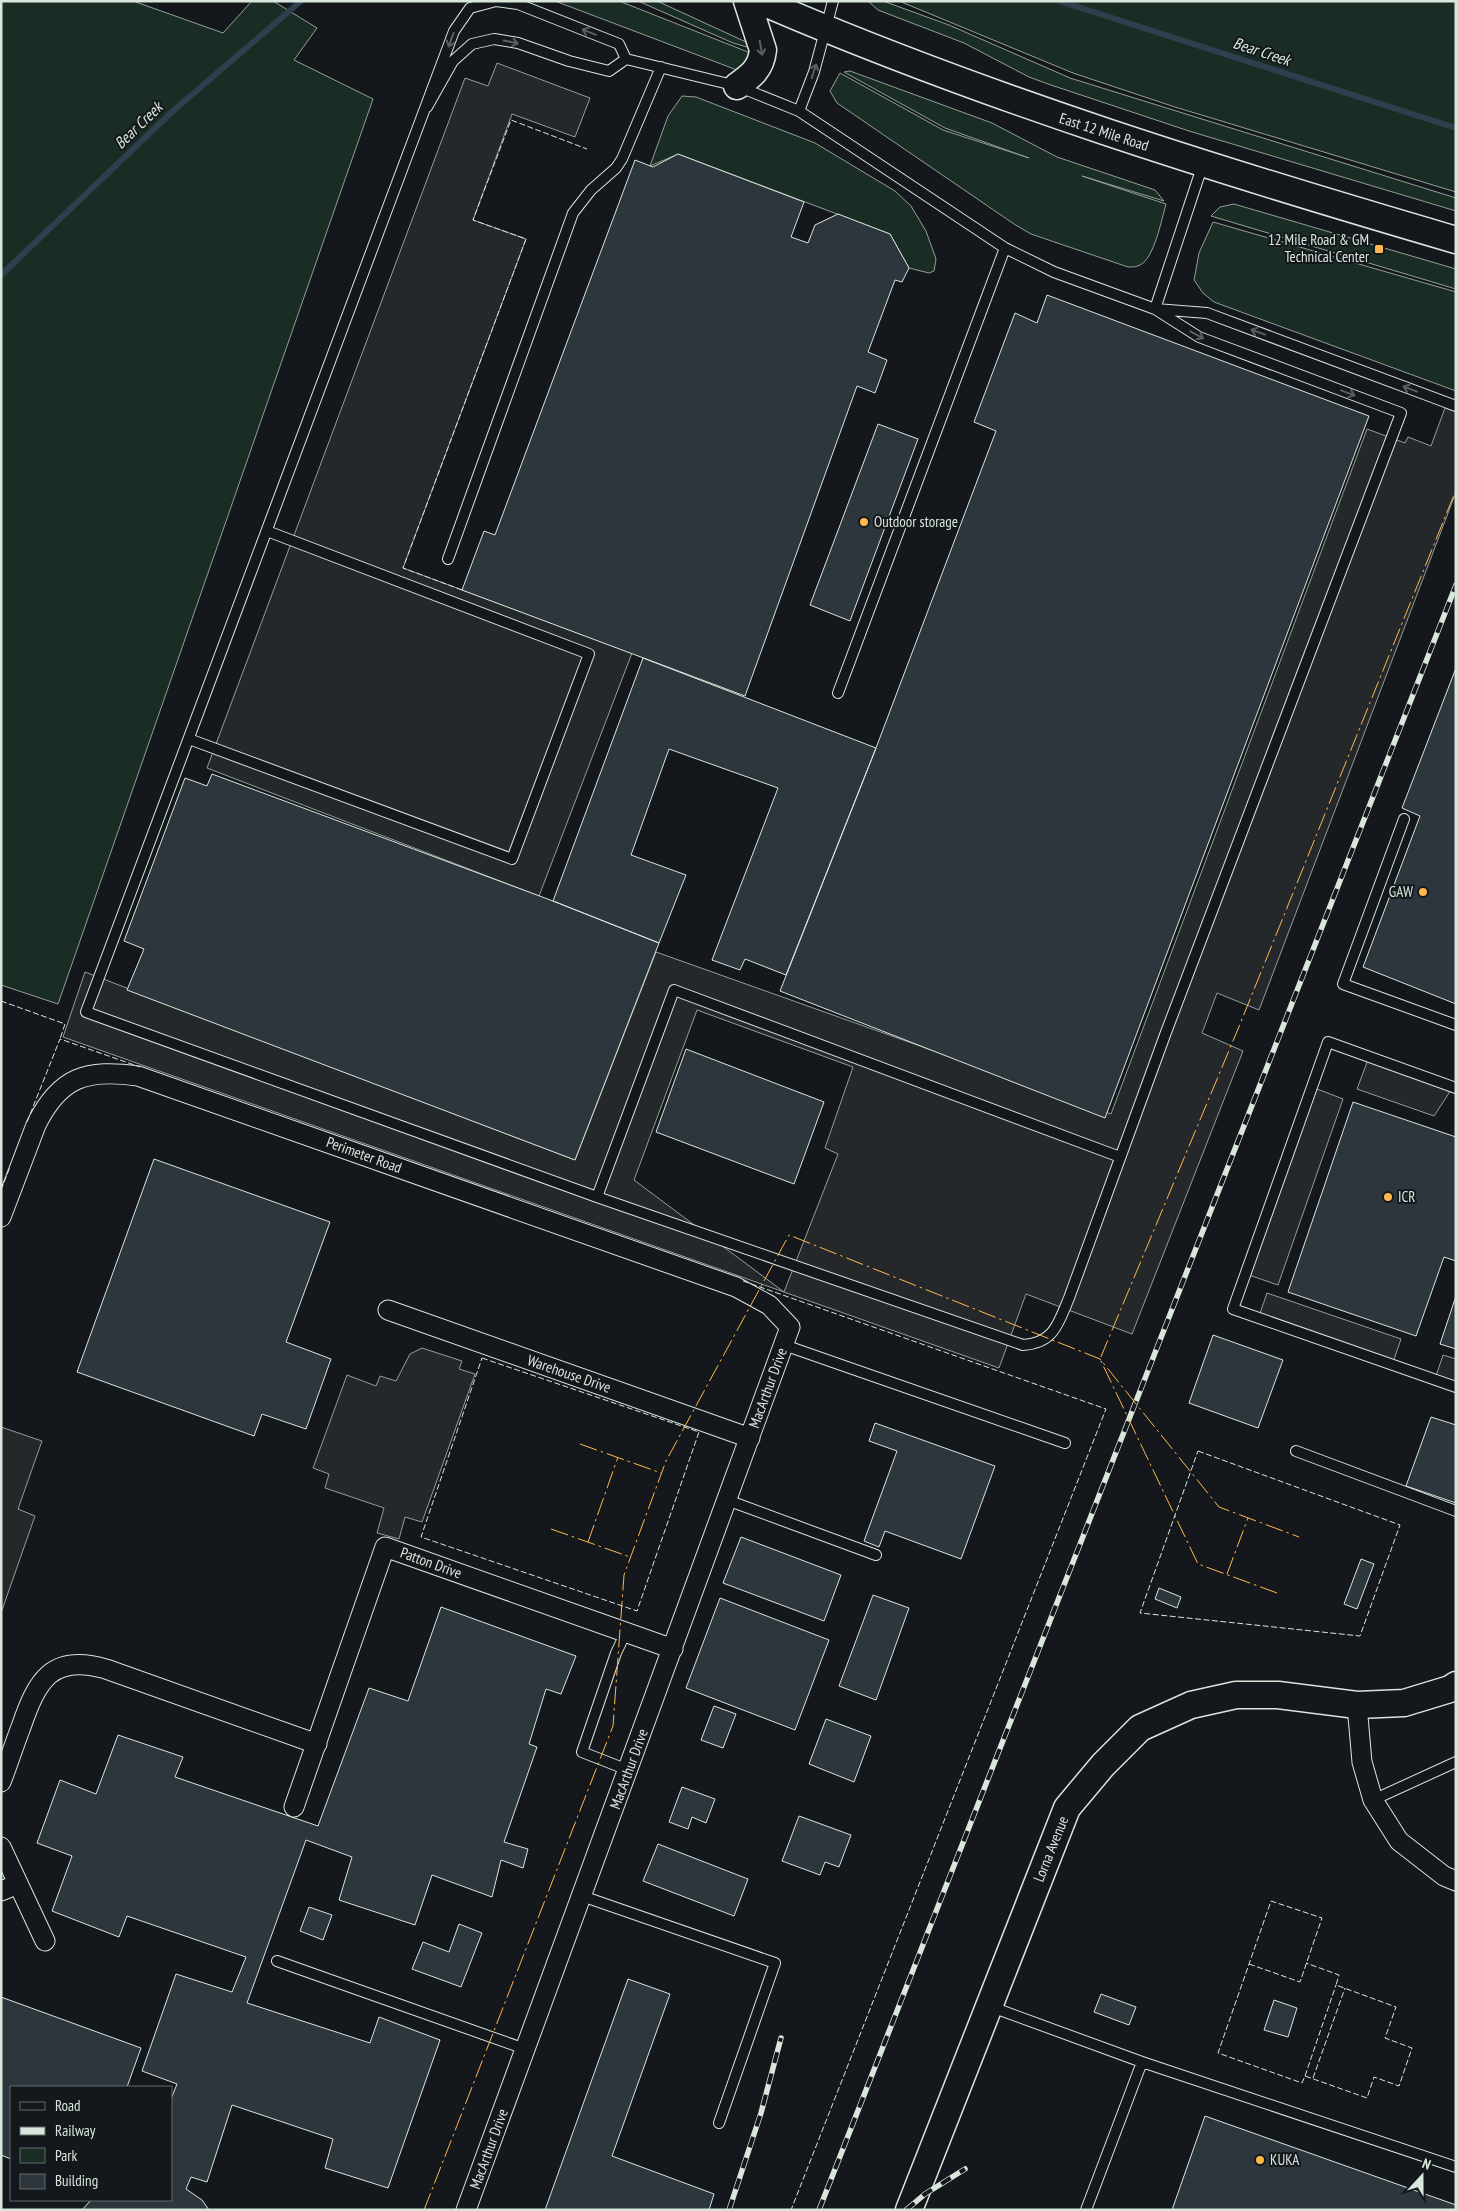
<svg xmlns="http://www.w3.org/2000/svg" width="1457" height="2211" font-family="'PT Sans Narrow',sans-serif">
<style>
.green{fill:#1a2d24;stroke:#939e99}
.parking{fill:#24282b;stroke:#939e99;fill-rule:evenodd}
.lines{fill:none;stroke-linecap:round;stroke-linejoin:round}
.stream{stroke:#2f3f4d;stroke-width:6}
.building{fill:#2c363c;stroke:#d8e6dc}
.lane-casing{stroke:#d8e6dc;stroke-width:12}
.street-casing{stroke:#d8e6dc;stroke-width:21}
.secondary-casing{stroke:#d8e6dc;stroke-width:29}
.lane{stroke:#14181c;stroke-width:10}
.street{stroke:#14181c;stroke-width:19}
.secondary{stroke:#14181c;stroke-width:26}
.rail-casing{stroke:#d8e6dc;stroke-width:5.5}
.rail{stroke:#14181c;stroke-width:4;stroke-dasharray:11;stroke-linecap:butt}
.fence{stroke:#d8e6dc;stroke-width:1;stroke-dasharray:6 2.5;stroke-linecap:butt}
.power{stroke:#ffb74d;stroke-width:1;stroke-dasharray:18 4 2.5 4;stroke-linecap:butt}
.oneway{stroke:#59605f}
.poi-dot{fill:#ffb74d;stroke:#14181c;stroke-width:2}
.labels{text-anchor:middle;stroke-width:4;stroke-linejoin:round;paint-order:stroke}
.street-label{font-size:15px;fill:#d8e6dc;stroke:#14181c}
.poi-label{font-size:15px;fill:#d8e6dc;stroke:#14181c;text-anchor:start}
.water-label{font-size:16px;font-style:italic;fill:#d8e6dc;stroke:#14181c}
</style>
<rect width="100%" height="100%" fill="#14181c"/>
<path class="green" d="M1,1h132l90,32 29,-32h21l44,27 -23,32 79,39 -315,905 -57,-19z
M555,1h64l134,53 -4,10 -12,6z
M638,1h19l89,41 8,7 -21,-6z
M868,1h15l66,24 121,53 386,120v13l-267,-80 -141,-47 -19,-7 -65,-34 -86,-33z
M899,1h557v191l-281,-85 -102,-34z
M850,71l142,52 65,34 98,33 9,11 -82,-25 84,28c-4,14 -12,55 -26,61 -3,2 -8,2 -12,2l-97,-33 -17,-10 -177,-121 -7,-12 10,-18 103,57 86,28 -84,-30 -101,-56z
M682,96l14,1 119,46 80,48 16,15 15,25 10,28 -2,12 -5,2 -20,-5 -19,-34 -212,-80 -28,12 18,-50z
M1234,204l222,65v20l-245,-73 9,-9z
M1213,222l243,70v99l-242,-89 -11,-9 -9,-13 5,-27z"/>
<path class="parking" d="M497,63l93,35 -15,39 -63,-23 -39,106 53,19 -123,329 229,85 -93,243 -332,-128 258,-690 23,8z
M1445,408l11,4v80l-197,518 -42,-17 -15,40 41,18 -111,283 -106,-40 -27,74 -936,-331 22,-65 490,188 81,-208 455,162 256,-685 38,14 3,-6 23,9zM697,1010l156,57 -28,81 13,6 -54,138 -150,-112z
M1369,1057l84,30 -19,29 -77,-27z
M1312,1087l31,12 -65,186 -32,-11z
M1267,1293l134,46 -9,26 -134,-46z
M422,1348l40,13 -3,8 16,5 -53,148 -17,-5 -6,22 -22,-6 7,-25 -59,-20 4,-14 -16,-6 34,-93 29,11 4,-10 16,5 14,-27z
M1443,1355l13,4v27l-21,-7z
M1,1427l41,14 -24,68 17,7 -34,97z"/>
<g class="lines">
<path class="stream" d="M1059,1l397,127
M1,275l173,-165 127,-109"/>
</g>
<path class="building" d="M678,154l126,48 -13,35 17,6 7,-18 23,-11 52,20 19,34 -7,14 -7,-2 -27,72 19,8 -12,33 -18,-7 -112,310 -283,-106 22,-59 11,4 140,-375 18,7z
M1047,295l322,121 -264,702 -325,-127 96,-243 120,-317 -22,-9 41,-109 22,10z
M878,424l40,15 -68,182 -40,-16z
M643,658l233,90 -90,227 -41,-16 -5,11 -28,-10 66,-172 -109,-39 -38,106 55,20 -27,68 -106,-42z
M1456,668v336l-93,-37 57,-151 -18,-8z
M212,774l341,127 106,42 -84,217 -448,-170 17,-41 -20,-8 61,-163 22,8z
M686,1049l138,53 -30,82 -138,-52z
M1353,1102l103,35v124l-12,-4 -28,79 -128,-44z
M154,1159l176,63 -44,120 45,17 -25,70 -44,-15 -8,22 -177,-64z
M1456,1296v53l-16,-5z
M1213,1335l70,25 -25,68 -69,-25z
M1431,1417l25,8v78l-50,-17z
M875,1423l120,43 -34,93 -76,-28 -6,16 -15,-6 33,-90 -28,-10z
M741,1537l100,38 -17,46 -101,-38z
M1361,1559l13,5 -17,45 -13,-5z
M1159,1588l22,9 -4,11 -22,-9z
M873,1595l36,13 -33,92 -37,-14z
M720,1598l109,42 -34,90 -109,-42z
M441,1607l135,49 -15,38 -15,-5 -17,55 8,3 -33,95 24,7 -5,19 -22,-8 -9,37 -60,-22 -17,50 -76,-25 13,-43 -46,-17 -59,163 123,40 9,-26 61,23 -52,148 -63,-20 8,-29 -101,-34 -25,77 -16,-5 -5,12 16,11 7,10h-127l9,-10h80v-101l6,-15 -35,-13 34,-97 56,18 14,-35 -119,-41 -8,21 -67,-26 20,-55 -35,-13 23,-63 36,14 22,-59 65,22 -8,20 143,49 51,-138 39,13z
M714,1706l22,8 -13,34 -22,-8z
M826,1719l45,17 -17,46 -45,-18z
M682,1787l33,12 -9,24 -14,-6 -4,12 -19,-7z
M799,1816l52,19 -12,32 -14,-5 -5,13 -38,-14z
M658,1844l90,35 -14,37 -91,-35z
M309,1907l23,8 -9,25 -23,-9z
M459,1924l23,9 -21,54 -49,-18 11,-27 26,10z
M628,1979l42,15 -58,162 102,38 -5,16h-164z
M1101,1994l35,13 -7,18 -35,-13z
M1,1997l140,51 -14,39h-116v72l-10,-4z
M1274,2000l23,8 -9,29 -24,-7z
M1205,2116l251,89v5h-284z"/>
<g class="lines">
<g class="lane-casing">
<path id="lane" d="M427,107l26,-46 19,-17 22,-5 24,4 51,18 40,10 17,-12 111,27 62,25 206,137 49,24 101,37 44,28 202,76 -236,622 -96,263c-11,26 -15,45 -46,47l-426,-148 -511,-185 368,-981 16,-23 26,-7 22,3 101,40 7,15
M799,111l15,-39 19,-71
M1155,309l48,-145
M1156,309l51,4 249,93
M448,559l125,-346 18,-23 25,-22 6,-9 39,-92
M838,693l167,-445
M189,739l323,120 77,-205 -322,-123
M1404,819l-61,165 113,41
M1456,1088l-128,-46 -95,267 223,78
M597,1197l77,-207 446,167
M784,1345l281,98
M1296,1451l160,60
M727,1500l149,55
M626,1632l-10,21 -34,99 46,18
M1373,1800l83,-38
M582,1896l193,67 -56,160
M277,1961l248,88
M989,2006l153,56
M1086,2210l56,-148 314,105"/>
</g>
<g class="street-casing">
<path id="street" d="M1,1217l35,-92c24,-49 51,-56 102,-49l598,211 33,18 21,22 -324,883
M388,1310l362,128
M1357,1705l5,57 11,38 26,41 45,35 12,5
M1,1782c7,-18 13,-37 20,-55 16,-46 30,-74 85,-58l211,75
M294,1807l91,-260 288,102
M1,1847l44,94
M1,1891l17,-7"/>
</g>
<g class="secondary-casing">
<path id="secondary" d="M760,1c225,97 460,170 696,239
M737,86c14,-10 24,-17 26,-36l-16,-49
M909,2210l158,-402 36,-43 37,-37 51,-23 45,-10h42l79,10 47,-2 46,-14 6,-4"/>
</g>
<use href="#lane" class="lane"/>
<use href="#street" class="street"/>
<use href="#secondary" class="secondary"/>
<g class="rail-casing">
<path id="rail" d="M729,2210l32,-97 20,-75
M819,2210l637,-1625
M906,2210l19,-16 40,-25"/>
</g>
<use href="#rail" class="rail"/>
<path class="fence" d="M462,590l-59,-22 123,-329 -53,-19 38,-100 76,29
M1,1001l64,23 -5,15
M27,1122l33,-83 80,28
M1,1190l9,-23
M743,1281l363,128 -315,801
M482,1358l217,74 -62,179 -216,-74z
M1198,1451l202,74 -40,111 -220,-23z
M1249,1964l51,18 22,-64 -51,-17 -53,152 84,30 3,-7 62,22 7,-21 25,9 13,-38 -27,-10 11,-31 -60,-22 3,-10 -33,-12
M1305,2076l31,-91
M1313,2078l32,-90"/>
<path class="power" d="M580,1444l81,29
M551,1529l79,28
M588,1542l30,-85
M1227,1574l21,-56
M1277,1593l-79,-29 -98,-205 138,-330 218,-539
M424,2210l189,-484 11,-151 42,-114 123,-226 311,124 119,148 80,30"/>
</g>
<defs><path id="oneway-shaft" d="M-6 0H5M1.5-3L5.5 0L1.5 3" fill="none" stroke-width="1.6" stroke-linecap="round" stroke-linejoin="round" transform="scale(1.25)"/></defs>
<g class="oneway">
<use href="#oneway-shaft" transform="translate(589 32) rotate(-158)"/>
<use href="#oneway-shaft" transform="translate(451 40) rotate(110)"/>
<use href="#oneway-shaft" transform="translate(511 42) rotate(12)"/>
<use href="#oneway-shaft" transform="translate(761 48) rotate(80)"/>
<use href="#oneway-shaft" transform="translate(814 71) rotate(-72)"/>
<use href="#oneway-shaft" transform="translate(1258 332) rotate(-160)"/>
<use href="#oneway-shaft" transform="translate(1197 335) rotate(29)"/>
<use href="#oneway-shaft" transform="translate(1410 389) rotate(-159)"/>
<use href="#oneway-shaft" transform="translate(1348 393) rotate(20)"/>
</g>
<g class="poi-dot">
<rect x="1374" y="244" width="10" height="10" rx="2.5"/>
<circle cx="864" cy="522" r="5"/>
<circle cx="1423" cy="892" r="5"/>
<circle cx="1388" cy="1197" r="5"/>
<circle cx="1260" cy="2160" r="5"/>
</g>
<g class="labels">
<g class="street-label">
<text transform="translate(1104 132) rotate(18)" y="5">East 12 Mile Road</text>
<text transform="translate(364 1155) rotate(20)" y="5">Perimeter Road</text>
<text transform="translate(569 1374) rotate(19)" y="5">Warehouse Drive</text>
<text transform="translate(768 1388) rotate(-70)" y="5">MacArthur Drive</text>
<text transform="translate(431 1563) rotate(20)" y="5">Patton Drive</text>
<text transform="translate(629 1769) rotate(-70)" y="5">MacArthur Drive</text>
<text transform="translate(1051 1849) rotate(-68)" y="5">Lorna Avenue</text>
<text transform="translate(489 2149) rotate(-70)" y="5">MacArthur Drive</text>
</g>
<g class="poi-label">
<text x="1369" y="245" text-anchor="end">12 Mile Road &amp; GM<tspan x="1369" dy="17">Technical Center</tspan></text>
<text x="874" y="527">Outdoor storage</text>
<text x="1413" y="897" text-anchor="end">GAW</text>
<text x="1398" y="1202">ICR</text>
<text x="1270" y="2165">KUKA</text>
</g>
<g class="water-label">
<text transform="translate(1262 51) rotate(18)" y="6">Bear Creek</text>
<text transform="translate(138 125) rotate(-44)" y="6">Bear Creek</text>
</g>
</g>
<rect width="1457" height="2211" fill="none" stroke="#d8e6dc" stroke-width="5"/>
<rect x="10" y="2086" width="162" height="115" fill="#14181c" stroke="#626a69"/>
<rect x="20" y="2102" width="25" height="8" fill="#14181c" stroke="#626a69"/>
<text x="55" y="2111" font-size="15" fill="#d8e6dc">Road</text>
<rect x="20" y="2127" width="25" height="8" fill="#d8e6dc" stroke="#626a69"/>
<text x="55" y="2136" font-size="15" fill="#d8e6dc">Railway</text>
<rect x="20" y="2148" width="25" height="15" fill="#1a2d24" stroke="#626a69"/>
<text x="55" y="2161" font-size="15" fill="#d8e6dc">Park</text>
<rect x="20" y="2174" width="25" height="15" fill="#2c363c" stroke="#626a69"/>
<text x="55" y="2186" font-size="15" fill="#d8e6dc">Building</text>
<g transform="translate(1422 2176) rotate(21)" stroke="#14181c" stroke-width="4" paint-order="stroke">
<path d="M0-4L9 19L0 12L-9 19Z" fill="#d8e6dc"/>
<text y="-8" font-size="14" font-weight="bold" text-anchor="middle" fill="#d8e6dc">N</text>
</g>
</svg>
